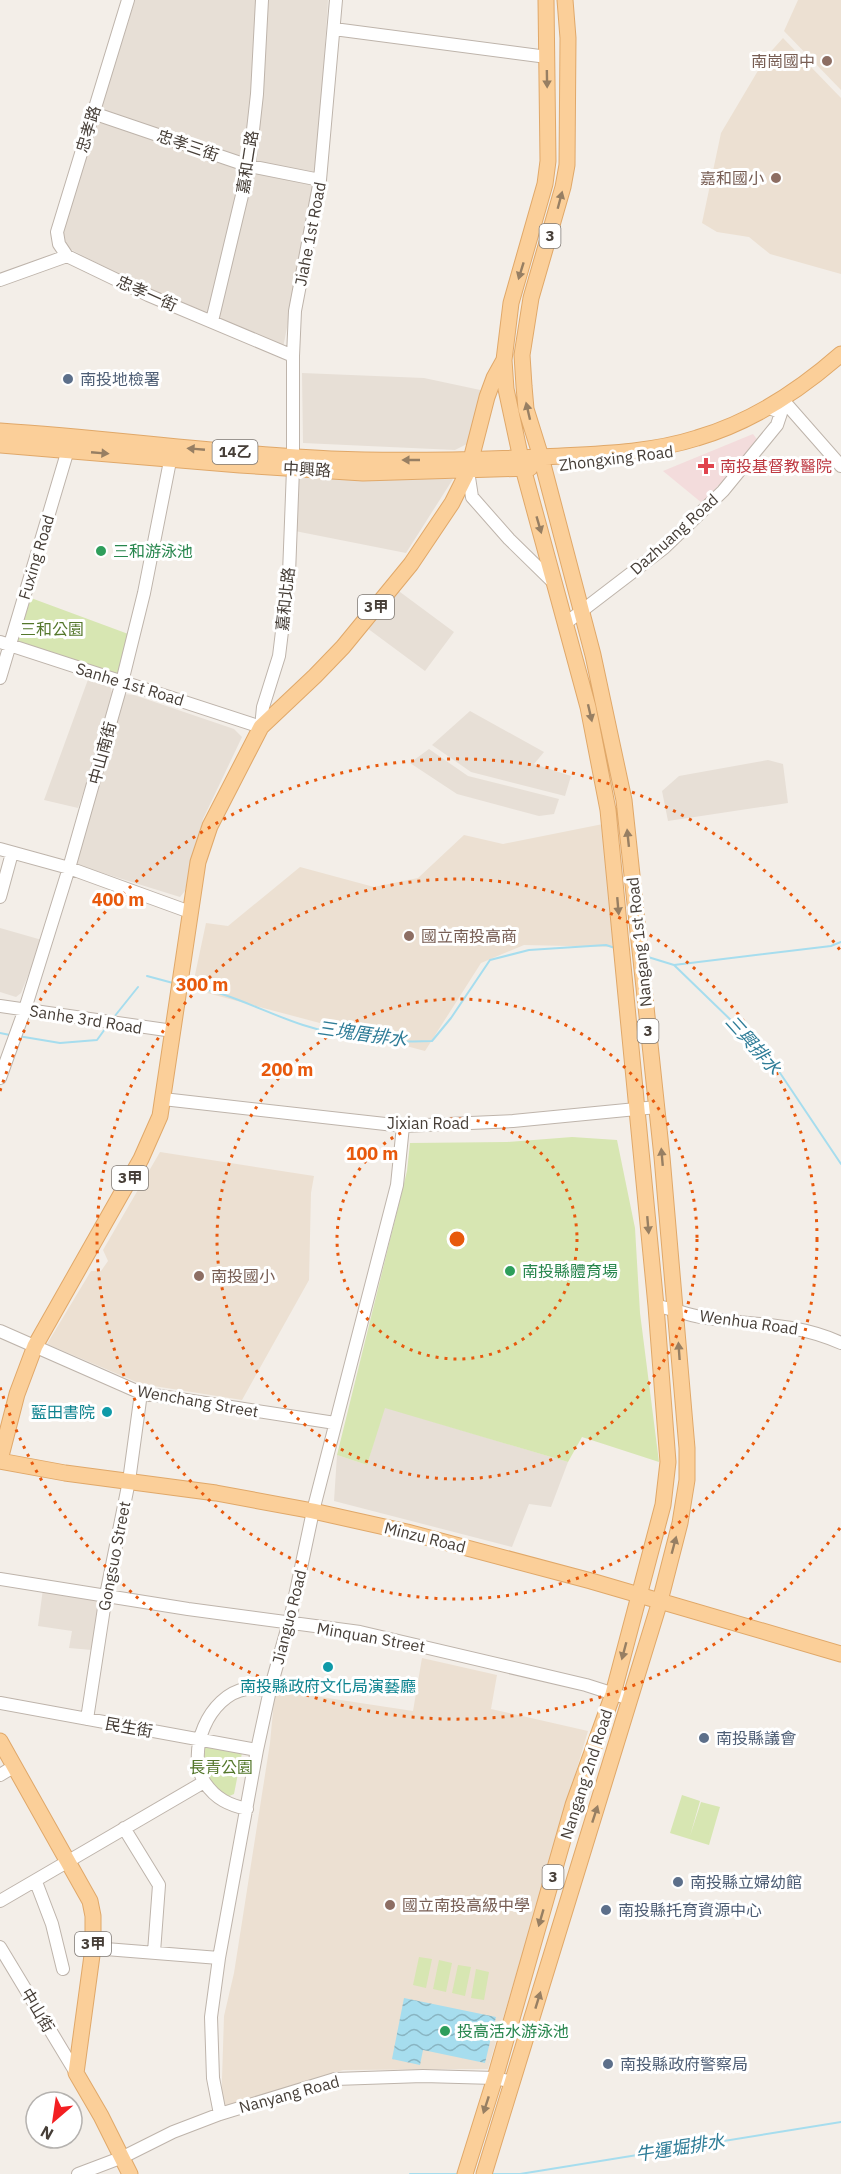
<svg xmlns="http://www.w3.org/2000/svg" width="841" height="2174" font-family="'IBM Plex Sans','Noto Sans TC',sans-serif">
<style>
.residential{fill:#e7dfd6}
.education{fill:#ece0d2}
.medical{fill:#f3dcdc}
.green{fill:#d7e6b2}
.water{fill:url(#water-waves)}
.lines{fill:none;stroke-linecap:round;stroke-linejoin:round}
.stream{stroke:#a6ddee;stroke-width:2}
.minor-casing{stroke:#beb4ab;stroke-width:14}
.major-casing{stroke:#e0a869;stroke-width:17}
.minor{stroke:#fff;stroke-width:12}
.major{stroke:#fbcf99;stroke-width:15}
.oneway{fill:#977f63}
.ring{fill:none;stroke:#e8590c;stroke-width:3;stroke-dasharray:3 6}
.education-dot{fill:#8d6e63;stroke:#fff;stroke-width:2}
.service-dot{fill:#5c6f8a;stroke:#fff;stroke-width:2}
.health-dot{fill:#e0444e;stroke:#fff;stroke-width:2}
.leisure-dot{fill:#2e9e5b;stroke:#fff;stroke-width:2}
.culture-dot{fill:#0f9aa8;stroke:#fff;stroke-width:2}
.labels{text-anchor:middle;stroke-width:6;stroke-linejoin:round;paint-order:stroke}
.shield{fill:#fff;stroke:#7e7873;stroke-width:1.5}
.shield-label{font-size:15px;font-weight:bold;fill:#463e37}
.education-label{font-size:16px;fill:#785e54;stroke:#fff;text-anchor:start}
.street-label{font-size:16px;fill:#463e37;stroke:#fff}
.service-label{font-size:16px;fill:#4e5e75;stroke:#fff;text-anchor:start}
.health-label{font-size:16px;fill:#be3a42;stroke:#fff;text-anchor:start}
.leisure-label{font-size:16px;fill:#27864d;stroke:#fff;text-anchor:start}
.park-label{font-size:16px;fill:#54772b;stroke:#fff}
.culture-label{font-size:16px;fill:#0d838f;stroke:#fff;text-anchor:end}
.water-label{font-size:18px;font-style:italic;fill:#2e7c97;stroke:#fff}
.centre{fill:#e8590c;stroke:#fff;stroke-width:3}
.ring-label{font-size:18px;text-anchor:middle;font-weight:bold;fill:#e8590c;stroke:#fff;stroke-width:6;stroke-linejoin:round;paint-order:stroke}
</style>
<defs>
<pattern id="water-waves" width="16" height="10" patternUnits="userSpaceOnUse" patternTransform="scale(1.5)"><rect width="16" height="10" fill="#a6ddee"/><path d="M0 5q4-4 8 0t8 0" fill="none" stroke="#89b5c2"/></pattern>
</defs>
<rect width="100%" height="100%" fill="#f3eee8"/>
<path class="residential" d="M135,0h193l-11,172 -34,176 -79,-37 -56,-22 -86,-44 1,-13z
M302,373l122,5 61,13 -18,53 -12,6 -152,-7z
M298,474l73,3 82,2 -47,74 -111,-22z
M396,589l58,43 -29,39 -58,-43z
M90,674l19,8 4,14 -11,42 -24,70 -34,-8z
M124,694l10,1 100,34 8,8 -39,82 -18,72 -5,6 -103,-32 -1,-5z
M470,711l74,41 -10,12 37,12 -6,20 -94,-24 -39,-27z
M429,749l39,27 91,23 -5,15 -15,2 -82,-22 -47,-31z
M768,760l15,4 5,39 -120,18 -6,-30 17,-15z
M0,928l42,12 -21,53 -5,4 -16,-5z
M384,1407l184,55 -17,45 -22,-3 -17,43 -178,-46 3,-46 30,10z
M43,1589l58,12 -9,49 -23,-2 3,-17 -34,-5z"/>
<path class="education" d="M798,0h43v90l-57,-59z
M783,38l58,60v176l-71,-20 -21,-17 -32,-5 -15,-9 19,-90 45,-76z
M603,824l12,123 -91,-2 -43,18 -56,88 -233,-62 14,-66 22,3 72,-59 74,20 44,-9 46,-43 39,9z
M160,1152l154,24 -3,17 -2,87 -67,120 -101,-16 -94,-40 44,-73h10l7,-10 -5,-11z
M422,1658l75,17 -6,34 97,22 -100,338 -145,1 -122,41 3,-95 10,-43 36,-230 5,-53 138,21z"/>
<path class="medical" d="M753,434l6,8 -57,61 -39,-32z"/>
<path class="green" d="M31,598l100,37 -11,42 -103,-36z
M572,1137l45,3 18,88 5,85 19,149 -77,-25 -14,25 -183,-54 -18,57 -30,-10 70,-284 3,-28 97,-1z
M204,1745l38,8 -8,41 -7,3 -7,-2 -19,-29z
M682,1795l18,6 -10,35 11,-34 19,5 -11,38 -39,-12z
M419,1957l13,2 -6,29 -13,-3z
M439,1960l13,3 -6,29 -13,-3z
M458,1965l13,2 -6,29 -13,-3z
M476,1969l13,3 -5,28 -13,-2z"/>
<path class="water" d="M404,1998l92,19 -11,46 -62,-13 -3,15 -28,-6z"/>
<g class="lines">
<path class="stream" d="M648,957l26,8 157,-19 10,-4
M674,965l96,93 71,106
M147,976l26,7
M184,985c43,6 79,27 119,40 41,13 86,18 129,16l19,-23 39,-58 39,-10 77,-5 9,3
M114,1017l24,-30
M0,1033l10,2
M18,1036l42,7 37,-3 8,-11
M410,2174h48
M491,2174h29l321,-52"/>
<g class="minor-casing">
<path id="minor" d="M334,29l213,28
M93,113l156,53 71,14
M67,256l-8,-12 -2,-12 71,-232
M0,280l67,-24 81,39 145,61
M212,321l37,-155 8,-72 5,-94
M782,399l59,67
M468,471l4,26 37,42 47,46
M566,623l98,-75 59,-57 54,-66 4,-12 -11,-5
M0,642l261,85 2,-20 16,-51 10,-82 4,-105v-113l2,-45 25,-131 16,-180
M0,678l70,-235
M0,849l69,19 121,44
M0,897l12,-44
M0,1006l173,25
M0,1078l25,-69 44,-141 53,-186 22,-89 28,-142
M163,1099l240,27 110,-5 144,-14
M656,1306c15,2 29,8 44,11 50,9 93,4 141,26
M0,1331l141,62 194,30
M0,1579l188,30 172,23 226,53 44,14
M0,1703l257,47
M87,1719l19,-124 23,-114 12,-88
M0,1775l15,-9
M247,1809c-18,-4 -31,-10 -42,-26 -20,-31 4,-88 41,-94 7,-1 17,1 24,1
M124,1828l35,57 -5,67
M36,1882l16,42 11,45
M0,1901l204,-119
M0,1947l76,126
M93,1948l126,10
M220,2114l-7,-36 -2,-61 8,-59 38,-208 13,-60 21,-75 22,-104 84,-326 6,-59
M78,2174l45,-17 50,-25 47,-18 115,-35 88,-3 72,2 18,4"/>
</g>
<g class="major-casing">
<path id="major" d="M0,431c110,7 220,23 331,28 69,3 139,1 209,-2 52,-3 107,-3 157,-19 55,-16 102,-47 144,-84
M0,445l240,20 123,8 167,-5
M0,1460l17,-66 18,-48 106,-187 19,-43 38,-254 12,-36 51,-99 54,-51 28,-29 68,-83 41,-61 16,-32 19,-74 7,-19 10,-18
M0,1461l65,12 151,20 97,18 94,21 184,49 250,73
M0,1741l90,160 3,15v32l-17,125 25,43 29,58
M465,2174l30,-96 78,-273 40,-111 50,-189 5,-43 -12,-156 -48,-496 -20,-103 -65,-239 -17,-79 -2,-29 7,-57 34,-119 3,-23 -2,-161
M484,2174l176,-573 20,-78 7,-43v-32l-25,-291 -38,-357 -31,-145 -52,-198 -15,-48 -2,-23 -2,-31 9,-57 32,-111 4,-22 1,-127 -3,-38"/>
</g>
<use href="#minor" class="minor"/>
<use href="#major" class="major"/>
</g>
<defs><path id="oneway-solid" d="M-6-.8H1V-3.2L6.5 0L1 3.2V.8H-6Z" transform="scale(1.5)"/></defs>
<g class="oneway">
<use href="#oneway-solid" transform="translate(547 79) rotate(89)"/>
<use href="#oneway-solid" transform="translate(560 200) rotate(-75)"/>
<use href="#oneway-solid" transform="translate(521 271) rotate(107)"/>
<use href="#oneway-solid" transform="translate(528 411) rotate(-103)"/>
<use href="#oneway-solid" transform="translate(196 449) rotate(-175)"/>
<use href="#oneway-solid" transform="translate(100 453) rotate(5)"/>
<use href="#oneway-solid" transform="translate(411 460) rotate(-180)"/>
<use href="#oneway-solid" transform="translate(539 525) rotate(74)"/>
<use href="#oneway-solid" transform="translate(590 713) rotate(77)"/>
<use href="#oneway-solid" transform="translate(628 838) rotate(-96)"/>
<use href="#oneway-solid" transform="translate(618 906) rotate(85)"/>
<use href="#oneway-solid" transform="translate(662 1157) rotate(-95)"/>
<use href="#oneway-solid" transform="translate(648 1225) rotate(85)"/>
<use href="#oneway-solid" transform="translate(679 1351) rotate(-94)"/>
<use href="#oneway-solid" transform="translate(674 1545) rotate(-75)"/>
<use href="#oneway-solid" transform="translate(624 1651) rotate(105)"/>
<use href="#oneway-solid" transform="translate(595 1814) rotate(-72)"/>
<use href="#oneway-solid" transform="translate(541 1918) rotate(106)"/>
<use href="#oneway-solid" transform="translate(538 2000) rotate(-73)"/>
<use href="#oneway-solid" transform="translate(486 2105) rotate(108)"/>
</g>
<g class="ring">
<circle cx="457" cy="1239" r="120"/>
<circle cx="457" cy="1239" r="240"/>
<circle cx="457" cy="1239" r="360"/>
<path d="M840 1528A480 480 0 0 1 0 1387M0 1091A480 480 0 0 1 840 950"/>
</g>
<g class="education-dot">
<circle cx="827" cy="61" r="6"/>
<circle cx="776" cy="178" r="6"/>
<circle cx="409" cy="936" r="6"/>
<circle cx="199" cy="1276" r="6"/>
<circle cx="390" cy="1905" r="6"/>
</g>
<g class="service-dot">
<circle cx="68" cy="379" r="6"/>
<circle cx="704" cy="1738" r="6"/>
<circle cx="678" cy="1882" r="6"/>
<circle cx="606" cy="1910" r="6"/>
<circle cx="608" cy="2064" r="6"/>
</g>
<path class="health-dot" d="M703 457h6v6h6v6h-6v6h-6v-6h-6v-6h6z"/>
<g class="leisure-dot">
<circle cx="101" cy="551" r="6"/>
<circle cx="510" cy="1271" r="6"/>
<circle cx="445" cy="2031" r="6"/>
</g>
<g class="culture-dot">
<circle cx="107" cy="1412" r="6"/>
<circle cx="328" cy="1667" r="6"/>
</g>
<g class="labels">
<g class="shield">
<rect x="539.5" y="224" width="21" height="24" rx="4.5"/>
<rect x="212.5" y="440" width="45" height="24" rx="4.5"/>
<rect x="358" y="595" width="36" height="24" rx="4.5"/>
<rect x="637.5" y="1019" width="21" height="24" rx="4.5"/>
<rect x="112" y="1166" width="36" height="24" rx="4.5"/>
<rect x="542.5" y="1865" width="21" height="24" rx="4.5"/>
<rect x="75" y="1932" width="36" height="24" rx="4.5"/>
</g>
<g class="shield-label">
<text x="550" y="241">3</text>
<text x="235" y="457">14乙</text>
<text x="376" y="612">3甲</text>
<text x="648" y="1036">3</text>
<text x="130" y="1183">3甲</text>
<text x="553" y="1882">3</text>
<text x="93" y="1949">3甲</text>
</g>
<g class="education-label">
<text x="815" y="67" text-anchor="end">南崗國中</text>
<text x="764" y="184" text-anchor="end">嘉和國小</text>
<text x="421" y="942">國立南投高商</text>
<text x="211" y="1282">南投國小</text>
<text x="402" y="1911">國立南投高級中學</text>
</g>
<g class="street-label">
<text transform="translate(88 129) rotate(-73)" y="6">忠孝路</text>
<text transform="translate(188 145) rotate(19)" y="6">忠孝三街</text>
<text transform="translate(247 162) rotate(-81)" y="6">嘉和二路</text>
<text transform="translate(310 234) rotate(-79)" y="6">Jiahe 1st Road</text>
<text transform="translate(147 293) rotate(24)" y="6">忠孝一街</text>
<text transform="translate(616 458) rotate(-7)" y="6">Zhongxing Road</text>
<text transform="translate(307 469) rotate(3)" y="6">中興路</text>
<text transform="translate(674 534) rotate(-42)" y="6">Dazhuang Road</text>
<text transform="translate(36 557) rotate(-73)" y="6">Fuxing Road</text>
<text transform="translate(285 599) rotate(-84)" y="6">嘉和北路</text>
<text transform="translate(130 684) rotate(17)" y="6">Sanhe 1st Road</text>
<text transform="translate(102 753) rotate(-75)" y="6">中山南街</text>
<text transform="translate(639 942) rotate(-96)" y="6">Nangang 1st Road</text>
<text transform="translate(86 1019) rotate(9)" y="6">Sanhe 3rd Road</text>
<text x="428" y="1129">Jixian Road</text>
<text transform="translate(749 1322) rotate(8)" y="6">Wenhua Road</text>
<text transform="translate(198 1401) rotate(10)" y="6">Wenchang Street</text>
<text transform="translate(425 1537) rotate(14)" y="6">Minzu Road</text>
<text transform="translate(114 1556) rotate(-79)" y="6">Gongsuo Street</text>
<text transform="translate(289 1617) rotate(-76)" y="6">Jianguo Road</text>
<text transform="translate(371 1637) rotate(10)" y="6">Minquan Street</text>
<text transform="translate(129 1727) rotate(10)" y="6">民生街</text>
<text transform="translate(586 1774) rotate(-72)" y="6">Nangang 2nd Road</text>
<text transform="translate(38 2010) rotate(59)" y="6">中山街</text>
<text transform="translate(289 2094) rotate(-15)" y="6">Nanyang Road</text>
</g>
<g class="service-label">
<text x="80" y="385">南投地檢署</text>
<text x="716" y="1744">南投縣議會</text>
<text x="690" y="1888">南投縣立婦幼館</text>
<text x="618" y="1916">南投縣托育資源中心</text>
<text x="620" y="2070">南投縣政府警察局</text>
</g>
<g class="health-label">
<text x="720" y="472">南投基督教醫院</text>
</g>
<g class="leisure-label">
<text x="113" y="557">三和游泳池</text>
<text x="522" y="1277">南投縣體育場</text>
<text x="457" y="2037">投高活水游泳池</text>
</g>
<g class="park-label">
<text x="52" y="635">三和公園</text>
<text x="221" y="1773">長青公園</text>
</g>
<g class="culture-label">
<text x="95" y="1418">藍田書院</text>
<text x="328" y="1692" text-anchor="middle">南投縣政府文化局演藝廳</text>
</g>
<g class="water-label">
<text transform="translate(362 1034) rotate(8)" y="6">三塊厝排水</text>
<text transform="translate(753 1045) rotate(48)" y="6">三興排水</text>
<text transform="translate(680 2148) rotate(-9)" y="6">牛運堀排水</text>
</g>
</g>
<circle cx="457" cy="1239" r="9" class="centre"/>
<g class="ring-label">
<text x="118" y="906">400 m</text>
<text x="202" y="991">300 m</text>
<text x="287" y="1076">200 m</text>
<text x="372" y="1160">100 m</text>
</g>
<g transform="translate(54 2120) rotate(209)"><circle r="28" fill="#ffffff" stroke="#b5b2af" stroke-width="1.5"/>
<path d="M0-4.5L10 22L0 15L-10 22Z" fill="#f31f22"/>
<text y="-9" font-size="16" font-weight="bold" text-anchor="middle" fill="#463e37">N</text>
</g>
</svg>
